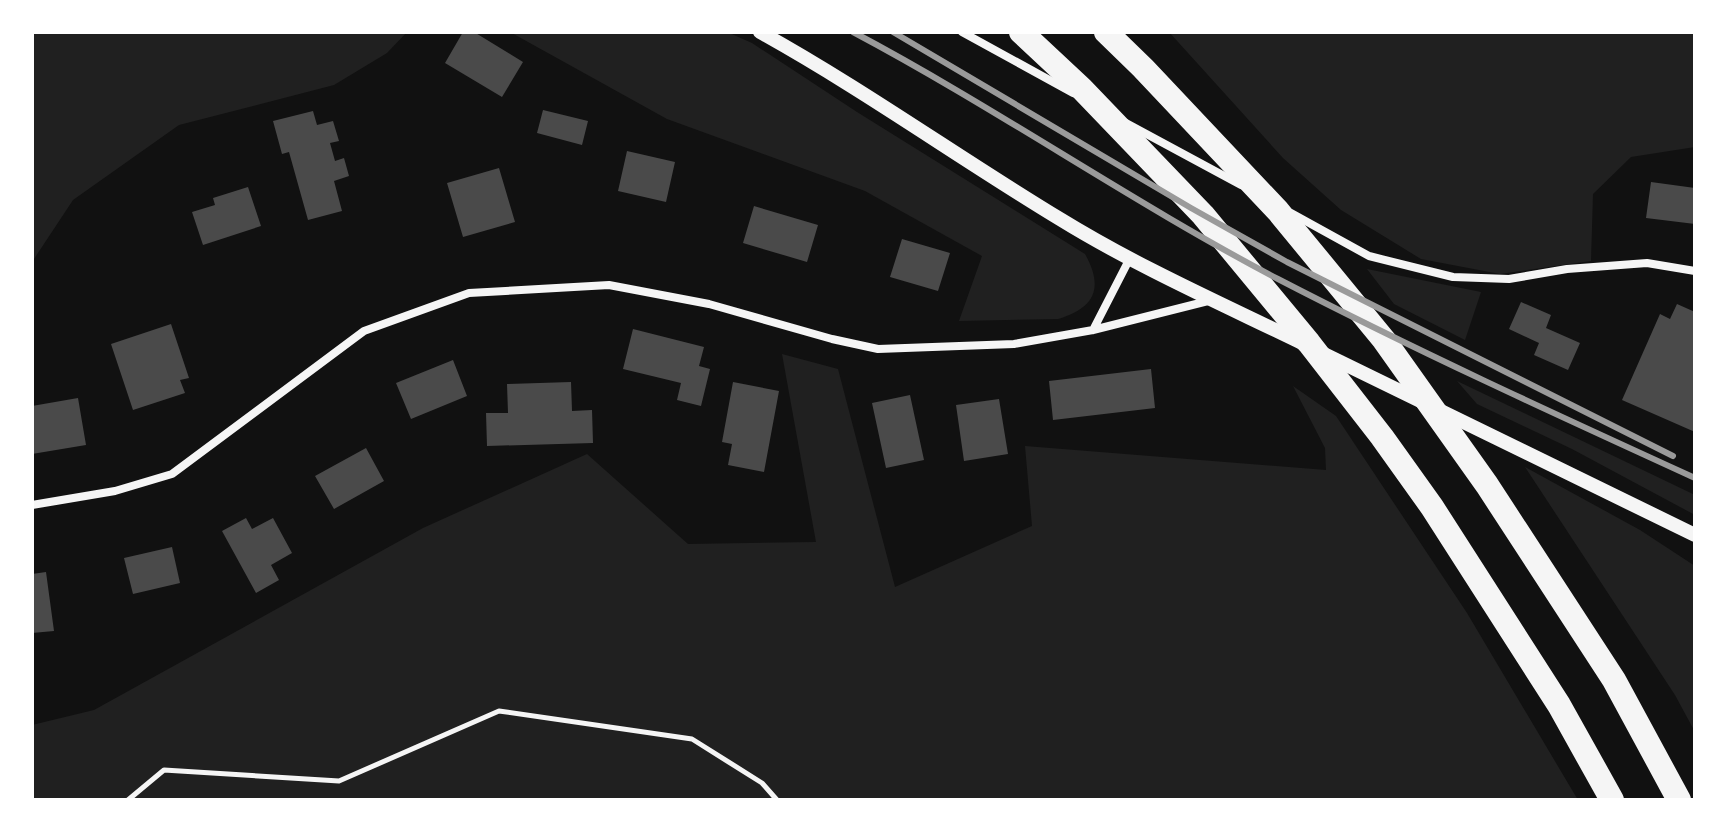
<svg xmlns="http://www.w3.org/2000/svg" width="1727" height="832" font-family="'Fira Sans Condensed',sans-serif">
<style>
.green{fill:#202020}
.building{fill:#4a4a4a}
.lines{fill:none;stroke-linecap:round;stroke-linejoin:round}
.path{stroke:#f5f5f5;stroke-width:5}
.minor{stroke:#f5f5f5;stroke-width:8}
.tertiary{stroke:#f5f5f5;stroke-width:14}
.motorway{stroke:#f5f5f5;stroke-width:24}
.rail{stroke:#9a9a9a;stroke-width:6}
</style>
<rect width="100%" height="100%" fill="#111"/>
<path class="green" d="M32,32h375l-20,21 -53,32 -155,40 -106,75 -41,62z
M510,32h217l25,11 105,69 228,142c19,34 10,54 -27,65l-99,2 23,-65 -117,-65 -198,-72z
M1169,32h526v115l-64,10 -38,37 -2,67 -91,13 -79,-15 -80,-49 -58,-52z
M1367,269l114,23 -16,48 -71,-36z
M782,354l56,15 57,218 137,-61 -7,-80 301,24 -1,-22 -32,-62 43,30 131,197 111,187h-1546v-75l62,-15 329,-182 164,-74 101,90 128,-2z
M1457,381l238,114v20l-123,-66 -95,-45z
M1525,467l115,63 55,36v166l-20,-37z"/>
<path class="building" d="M463,32h11l49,30 -21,35 -57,-34z
M543,110l45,11 -6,24 -45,-12z
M313,111l4,14 16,-4 6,20 -9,2 5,18 9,-3 5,18 -15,5 8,30 -34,9 -19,-68 -7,2 -9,-33z
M627,151l48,11 -9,40 -48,-11z
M499,168l16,54 -52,15 -16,-54z
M1651,182l44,6v36l-49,-6z
M248,187l13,39 -58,19 -11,-33 23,-7 -2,-7z
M754,206l64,19 -11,37 -64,-19z
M902,239l48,14 -12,38 -48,-14z
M1521,302l30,13 -5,13 34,15 -12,27 -34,-15 5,-12 -30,-14z
M1677,304l18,8v120l-73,-32 38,-86 10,5z
M171,324l18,54 -9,2 5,13 -52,17 -22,-66z
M633,329l71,18 -5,19 11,3 -9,37 -24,-6 4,-17 -58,-14z
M453,360l14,36 -56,23 -15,-36z
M1151,369l4,39 -102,12 -4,-39z
M571,382l1,29 20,-1 1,33 -106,3 -1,-33h22l-1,-29z
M733,382l46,9 -15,81 -36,-7 4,-21 -10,-2z
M910,395l14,65 -38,8 -14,-65z
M78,398l8,47 -54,9v-48z
M999,399l9,55 -44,7 -8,-56z
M366,448l18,33 -50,28 -19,-33z
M246,518l6,11 21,-11 19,35 -21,12 8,15 -23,13 -34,-62z
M172,547l8,36 -47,11 -9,-36z
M46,572l8,59 -22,2v-59z"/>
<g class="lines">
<path class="path" d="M128,800l36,-30 175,11 160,-70 193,28 70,44 15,17"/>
<path class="minor" d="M962,32l111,61
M1126,123l115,62
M1291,213l78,43 84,21 56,2 58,-10 80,-6 48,8
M1093,330l37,-72
M32,505l83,-14 57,-17 192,-143 105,-38 140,-8 100,19 123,35 46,10 136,-5 79,-14 119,-30"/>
<path class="tertiary" d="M760,32c103,57 199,126 300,187 78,48 162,85 244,125
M1322,353l373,182"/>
<path class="motorway" d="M1021,32l61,57 121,126 106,128 73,94 50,70 127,198 53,95
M1106,32l37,36 135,143 106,129 103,145 127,195 65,120"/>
<path class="rail" d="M853,32c145,77 280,171 425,247 137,71 277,135 417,199
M893,32l298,176 96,54 386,194"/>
</g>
<rect width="1727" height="832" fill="none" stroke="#ffffff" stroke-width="68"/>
</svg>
